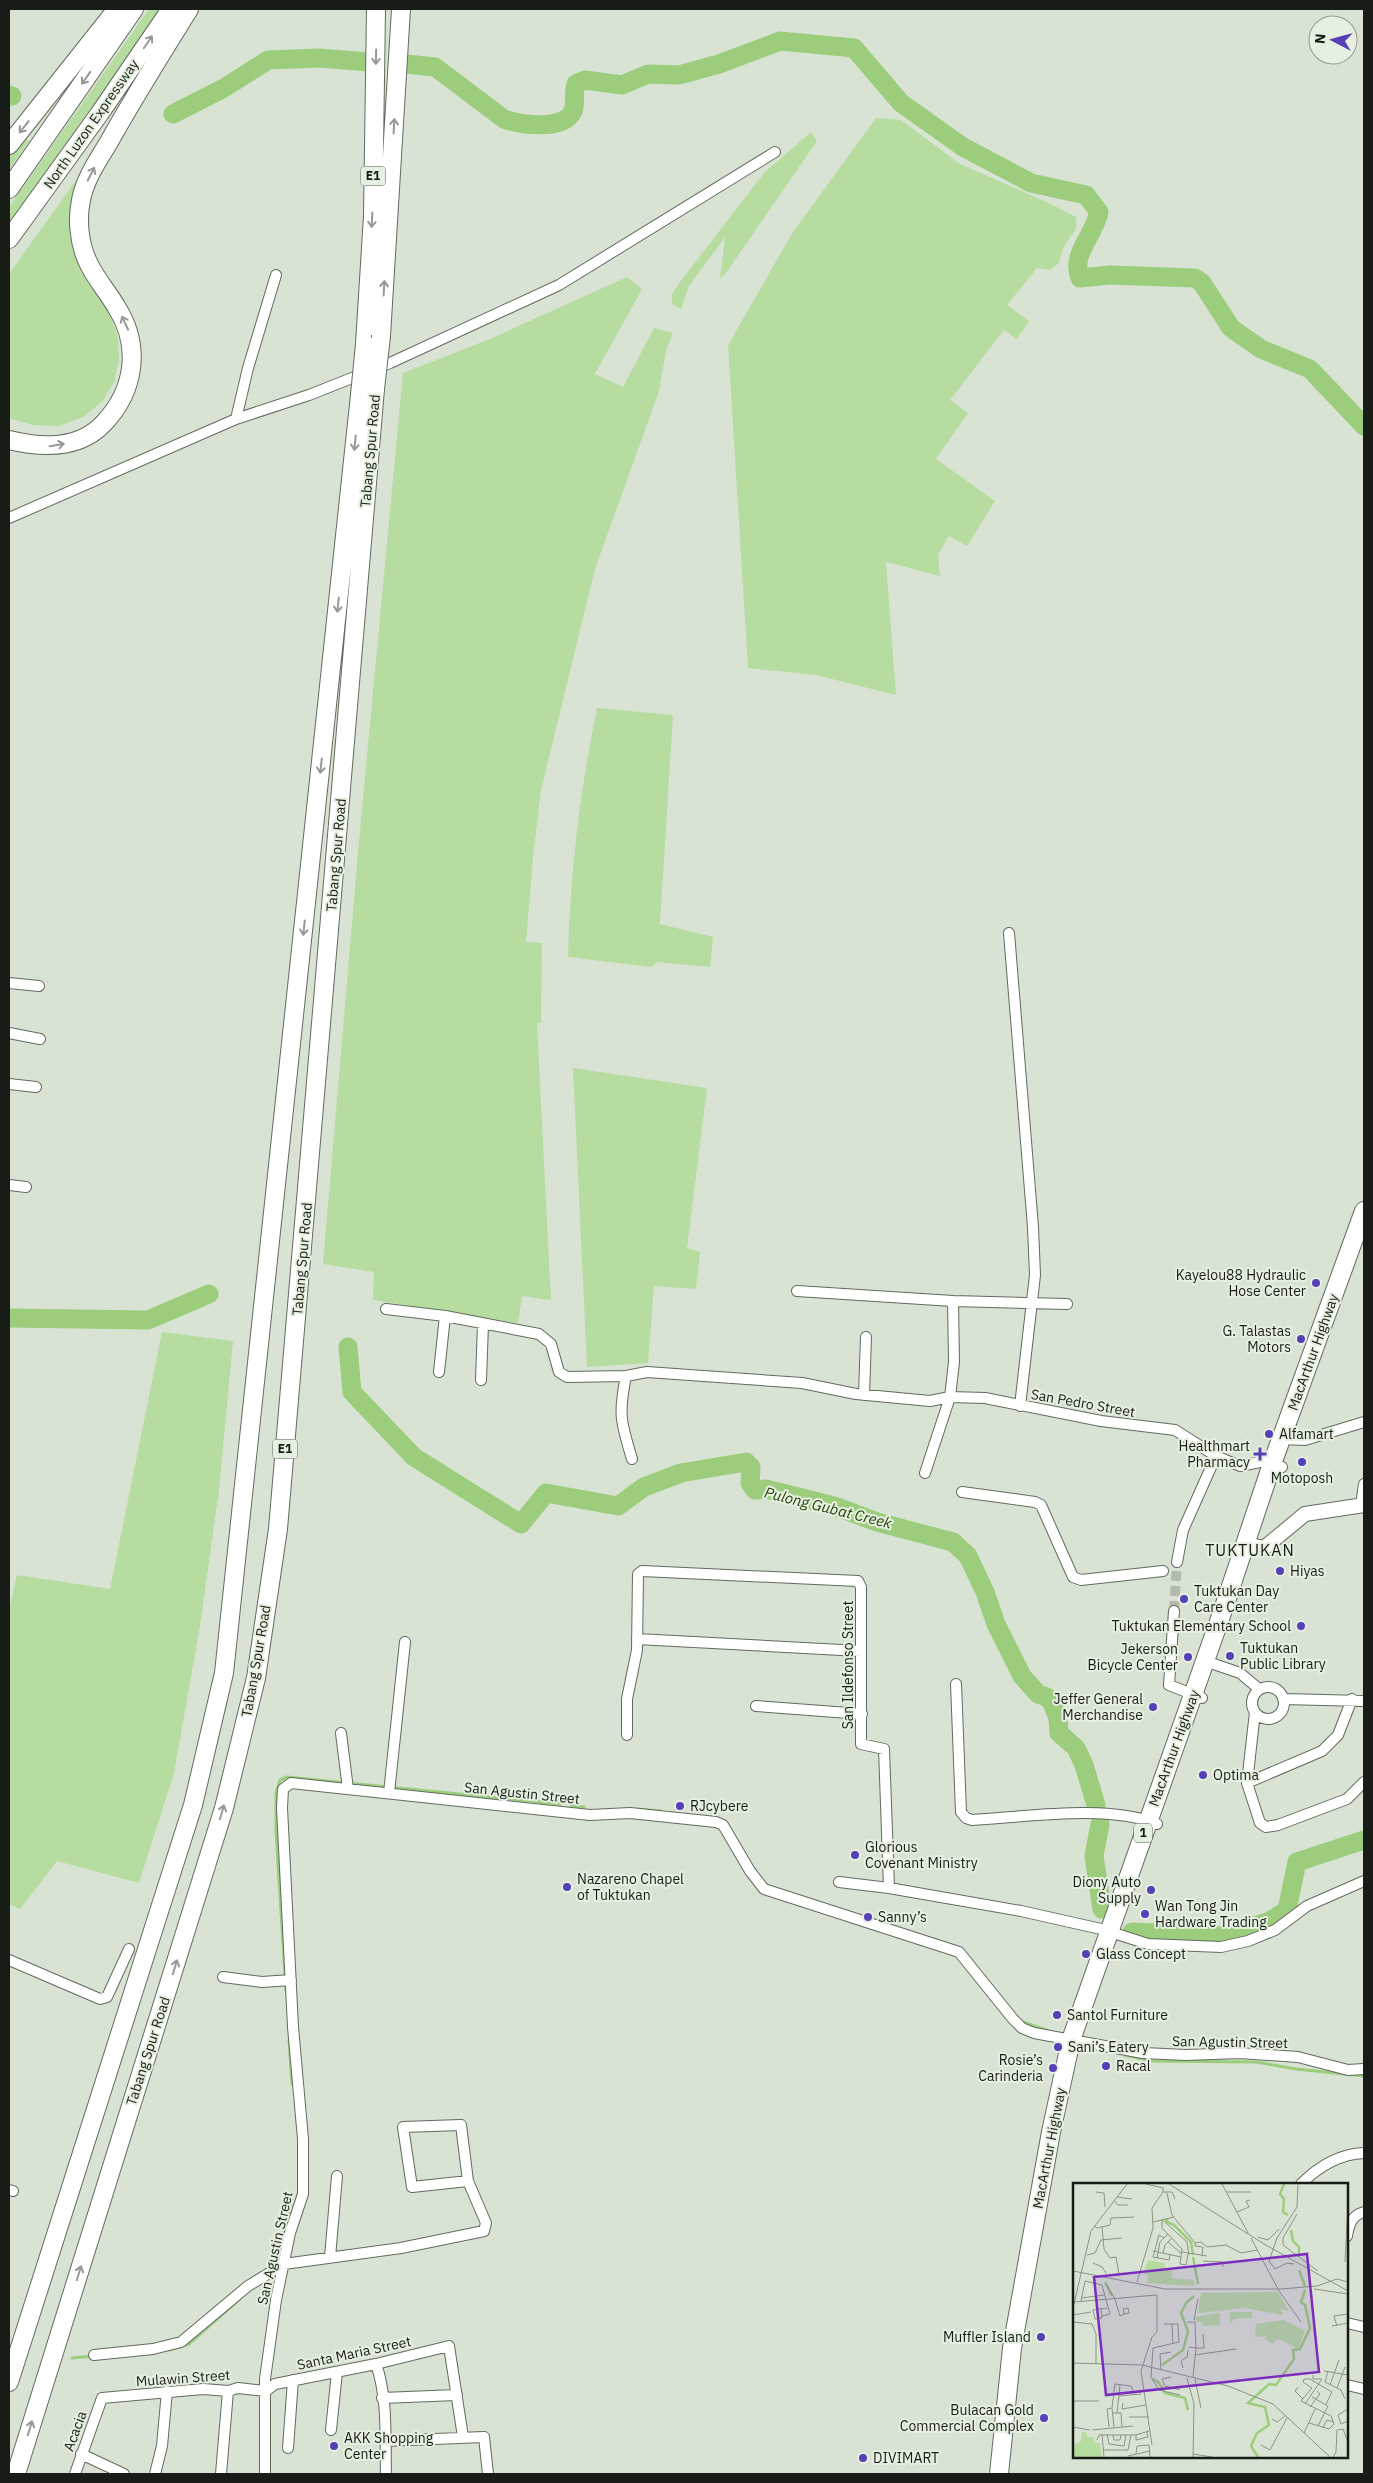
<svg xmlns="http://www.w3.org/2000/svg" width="1373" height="2483" font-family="'IBM Plex Sans',sans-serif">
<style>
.green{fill:#b6dca0}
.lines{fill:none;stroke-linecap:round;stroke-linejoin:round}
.stream{stroke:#9bcd7c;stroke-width:3}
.river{stroke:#9bcd7c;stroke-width:19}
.street-tunnel{stroke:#b2bbad;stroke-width:10;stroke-dasharray:10 5;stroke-linecap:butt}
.street-casing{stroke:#626b5e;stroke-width:12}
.secondary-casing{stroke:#626b5e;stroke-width:16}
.highway-casing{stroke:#626b5e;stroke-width:20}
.street{stroke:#fff;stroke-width:10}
.secondary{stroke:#fff;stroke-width:14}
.highway{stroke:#fff;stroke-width:18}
.highway-bridge-casing{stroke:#626b5e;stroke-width:20;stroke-linecap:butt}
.highway-bridge{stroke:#fff;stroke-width:18}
.oneway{stroke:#979996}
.poi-dot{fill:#5640b8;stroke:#e6f0e0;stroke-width:2}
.labels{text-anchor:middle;stroke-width:4;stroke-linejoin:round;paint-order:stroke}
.shield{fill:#e6f0e0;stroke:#565c53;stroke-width:1}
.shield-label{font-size:12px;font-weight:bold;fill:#181c16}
.street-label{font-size:14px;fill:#181c16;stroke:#e6f0e0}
.poi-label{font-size:14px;fill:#181c16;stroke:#e6f0e0;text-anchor:start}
.water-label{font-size:15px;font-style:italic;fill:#224107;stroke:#e6f0e0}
.quarter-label{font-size:16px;letter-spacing:1px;fill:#181c16;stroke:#e6f0e0}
.inset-river{fill:none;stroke:#9bcd7c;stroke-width:2.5}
.inset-road{fill:none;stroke:#8c9387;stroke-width:1}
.view{fill:#7b2cbf;fill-opacity:0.15;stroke:#7b2cbf;stroke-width:2.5}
.inset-edge{fill:none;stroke:#181c16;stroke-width:2.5}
</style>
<rect width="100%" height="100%" fill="#d9e3d3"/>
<path class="green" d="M149,9h10l-83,122 -67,93v-17z
M876,118l25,2 59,44 89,39 27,14v12l-12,17 -6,18 -8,6 -13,-2 -30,37 22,16 -12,18 -13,-9 -54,70 18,13 -32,46 59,42 -28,45 -18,-10 -11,19 2,21 -54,-14 10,133 -80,-20 -68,-7 -20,-323 65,-113z
M811,132l6,9 -91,132 -6,6 5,-42 -36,49 -8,23 -9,-5v-10l8,-12 84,-109z
M23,136l6,5 -20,29v-17z
M84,169l-8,25 18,93 16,28 8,23 1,22 -5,22 -12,20 -19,15 -24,9 -26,-1 -24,-7v-144z
M627,277l15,12 -47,85 28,13 31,-59 19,5 -7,18 -7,40 -64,178 -54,221 -8,67 -7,85 16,1 -1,80h-4l14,277 -29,-4 -4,27 -145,-23 1,-28 -51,-8 36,-423 44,-468 87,-34z
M597,708l76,7 -13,209 53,13 -3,30 -53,-5 -6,5 -83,-10c2,-84 12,-166 29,-249z
M573,1068l134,20 -20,160 13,4 -4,37 -42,-3 -6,77 -61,4z
M162,1332l71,9 -14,149 -19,136 -26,147 -35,110 -82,-22 -37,48 -11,-5v-293l8,-36 93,14z"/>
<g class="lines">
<path class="stream" d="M571,1806l13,1
M638,1809l23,2
M286,1991l-10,-160v-38l4,-13 7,-3 273,27
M1020,2021l29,10
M289,2040l3,44
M1124,2055l28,6 104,1 40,7 68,7
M278,2260l13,-59
M169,2350l20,-6 51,-45
M72,2358l21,-2"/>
<path class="river" d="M406,64l29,3 69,52c16,6 60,12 69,-8 3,-8 0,-18 3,-27l9,-4 37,5 26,-11 31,1 40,-11 61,-23 74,7 47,55 62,44 68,36 55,12 13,17c-4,22 -29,43 -19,66l30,-3 85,3 7,5 29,45 30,21 49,20 54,57
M9,95l3,1
M173,114l51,-26 44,-28 51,-2 50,4
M9,1318l139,2 61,-26
M348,1347l4,45 62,65 107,67 25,-31 72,13 26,-19 37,-14 65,-11 5,5 -1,16 5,7 11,-1 68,17 43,16 76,20 15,14 17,36 11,32 26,52 16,18 9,3 5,6 6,15 1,15 17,15 8,17 12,40
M1100,1824l-6,32 8,53
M1132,1932l93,4 45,-15 17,-11 10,-48 67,-22"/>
<path class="street-tunnel" d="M1174,1611l3,-49"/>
<g class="street-casing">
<path id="street" d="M236,419l12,-51 28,-93
M9,518l227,-99 73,-24 81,-32 169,-78 216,-133
M1009,933l24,294 2,48 -15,131
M9,983l30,3
M9,1033l31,6
M9,1084l27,3
M9,1185l17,2
M953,1301l114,3
M386,1309l59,7 94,18 12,10 8,28 8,5 59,-1
M439,1372l6,-56
M481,1380l2,-56
M864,1395l2,-58
M1282,1439l23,1 59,-18
M632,1459c-11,-37 -14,-44 -6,-83l21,-4 155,11 54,11 74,7 20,-4 4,-35 -1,-61 -156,-10
M925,1473l25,-76 35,1 116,23 74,9 41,26 24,10 25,-5 17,6
M962,1492l73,10 6,3 32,72 8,3 82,-9
M1361,1505l3,-21
M1177,1562l6,-32 33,-74
M1174,1611l-5,74 33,13
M637,1639l223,12
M1205,1661l35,12 19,16
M956,1684l5,128 5,6 6,2c54,-3 135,-16 185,4
M1252 1703a16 16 0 1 1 32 0a16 16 0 1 1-32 0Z
M1283,1699l81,2
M756,1706l106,8
M1255,1712l-8,71 13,40 6,4 12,-2 69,-26 17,-17
M341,1733l7,56
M627,1735v-36l10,-49 1,-76 4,-3 216,10 3,6v157l23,5 5,139 132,23 80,18 47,15 73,3 27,-6 27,-11 32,-24 57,-25
M1247,1783l75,-32 16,-16 14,-36
M389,1793l16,-151
M839,1882l50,6
M9,1960l91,39 7,-2 22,-48
M223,1977l39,5 29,-2
M1301,2184c17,-17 38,-30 63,-31
M9,2190l4,1
M1347,2236c2,-12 5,-21 17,-24
M330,2257l7,-81
M1347,2323l17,4
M94,2355l59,-6 28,-7 67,-56 36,-22 117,-16 83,-17 2,-8 -18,-42 -7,-56 -58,2 9,60 56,-6
M376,2364c12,34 9,74 10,110
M1347,2385l17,4
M382,2398l75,-3
M331,2430l6,-58
M385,2441l99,-4 4,37
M288,2448l5,-68
M81,2454l43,20
M75,2474l27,-76 101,-9 25,2 10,-3 28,3 9,-7 101,-20 73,-18 14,91
M155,2474l7,-28 5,-55
M221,2474l7,-83
M265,2474v-95l11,-79 14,-67 13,-39v-55l-10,-112 -11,-219 1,-19 8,-6 299,32 40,-2 86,9 7,3 27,46 14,18 195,63 54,67 9,9 12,5 109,20 43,2 53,-2 59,4 50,13 16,-1"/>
</g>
<g class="secondary-casing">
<path id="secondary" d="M1246,1544l18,4 41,-34 59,-9"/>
</g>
<g class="highway-casing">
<path id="highway" d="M9,145l108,-136
M9,189l125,-180
M9,239l91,-126 71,-104
M381,336l20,-327
M365,344l8,-128 3,-207
M9,440c33,8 70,10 95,-17 31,-33 37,-77 13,-115 -9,-16 -23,-31 -30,-48 -8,-18 -10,-41 -6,-60 4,-21 17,-40 28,-58 25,-45 53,-89 80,-133
M9,2382l184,-577 31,-132 136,-1278
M16,2474l208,-666 32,-130 22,-149 97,-1140
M999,2474l13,-126 39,-216 20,-92 152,-430 49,-146 92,-253"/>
</g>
<use href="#street" class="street"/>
<use href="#secondary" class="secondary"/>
<use href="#highway" class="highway"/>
<g class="highway-bridge-casing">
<path id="highway-bridge" d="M375,389l6,-53
M360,395l5,-51"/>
</g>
<use href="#highway-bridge" class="highway-bridge"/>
</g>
<defs><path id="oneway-shaft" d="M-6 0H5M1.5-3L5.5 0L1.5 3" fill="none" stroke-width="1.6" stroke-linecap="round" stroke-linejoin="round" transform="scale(1.25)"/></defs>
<g class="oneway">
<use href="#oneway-shaft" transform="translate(148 42) rotate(-56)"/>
<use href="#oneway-shaft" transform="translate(376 57) rotate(91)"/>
<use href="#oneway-shaft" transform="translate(86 78) rotate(125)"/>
<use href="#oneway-shaft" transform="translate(394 126) rotate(-87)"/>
<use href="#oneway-shaft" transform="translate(24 127) rotate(129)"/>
<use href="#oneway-shaft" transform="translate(91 174) rotate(-63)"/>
<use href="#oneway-shaft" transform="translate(372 220) rotate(93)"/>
<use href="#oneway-shaft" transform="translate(384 288) rotate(-87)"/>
<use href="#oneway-shaft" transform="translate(125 323) rotate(-115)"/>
<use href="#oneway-shaft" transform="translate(355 443) rotate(96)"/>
<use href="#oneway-shaft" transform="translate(57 445) rotate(-9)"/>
<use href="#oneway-shaft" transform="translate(338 605) rotate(96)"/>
<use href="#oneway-shaft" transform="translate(321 766) rotate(96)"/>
<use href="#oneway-shaft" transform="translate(304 928) rotate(96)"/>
<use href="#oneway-shaft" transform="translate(222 1812) rotate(-74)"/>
<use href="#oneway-shaft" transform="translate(175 1967) rotate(-73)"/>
<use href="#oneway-shaft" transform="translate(79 2273) rotate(-73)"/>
<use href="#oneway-shaft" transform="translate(30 2428) rotate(-73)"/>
</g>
<g class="poi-dot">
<circle cx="1316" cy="1283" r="5"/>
<circle cx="1301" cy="1339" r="5"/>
<circle cx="1269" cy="1434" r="5"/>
<path d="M1257.5 1446.5h5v5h5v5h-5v5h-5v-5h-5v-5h5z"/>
<circle cx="1302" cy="1462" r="5"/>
<circle cx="1280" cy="1571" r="5"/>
<circle cx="1184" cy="1599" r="5"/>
<circle cx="1301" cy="1626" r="5"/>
<circle cx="1230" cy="1656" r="5"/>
<circle cx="1188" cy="1657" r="5"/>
<circle cx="1153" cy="1707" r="5"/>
<circle cx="1203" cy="1775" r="5"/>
<circle cx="680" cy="1806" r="5"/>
<circle cx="855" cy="1855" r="5"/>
<circle cx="567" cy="1887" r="5"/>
<circle cx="1151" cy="1890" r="5"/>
<circle cx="1145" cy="1914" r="5"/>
<circle cx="868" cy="1917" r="5"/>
<circle cx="1086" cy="1954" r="5"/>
<circle cx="1057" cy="2015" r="5"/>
<circle cx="1058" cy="2047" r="5"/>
<circle cx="1106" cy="2066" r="5"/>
<circle cx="1053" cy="2068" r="5"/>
<circle cx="1041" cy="2337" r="5"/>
<circle cx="1044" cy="2418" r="5"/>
<circle cx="334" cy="2446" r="5"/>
<circle cx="863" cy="2458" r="5"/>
</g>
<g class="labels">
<g class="shield">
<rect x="360.5" y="166.5" width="25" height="19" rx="4"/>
<rect x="272.5" y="1439.5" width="25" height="19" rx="4"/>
<rect x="1134" y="1823.5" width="18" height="19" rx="4"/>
</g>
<g class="shield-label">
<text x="373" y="180">E1</text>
<text x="285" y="1453">E1</text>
<text x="1143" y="1837">1</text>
</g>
<g class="street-label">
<text transform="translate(91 124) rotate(-55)" y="5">North Luzon Expressway</text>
<text transform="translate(370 451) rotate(-85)" y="5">Tabang Spur Road</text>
<text transform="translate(336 855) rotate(-85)" y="5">Tabang Spur Road</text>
<text transform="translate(302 1259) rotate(-85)" y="5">Tabang Spur Road</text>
<text transform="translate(1313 1352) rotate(-70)" y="5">MacArthur Highway</text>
<text transform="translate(1083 1403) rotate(10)" y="5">San Pedro Street</text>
<text transform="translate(256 1661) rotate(-80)" y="5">Tabang Spur Road</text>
<text transform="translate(848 1665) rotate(-90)" y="5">San Ildefonso Street</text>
<text transform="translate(1174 1748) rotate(-70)" y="5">MacArthur Highway</text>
<text transform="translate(522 1793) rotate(6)" y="5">San Agustin Street</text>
<text transform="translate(1230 2042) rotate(1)" y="5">San Agustin Street</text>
<text transform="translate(148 2051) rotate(-72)" y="5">Tabang Spur Road</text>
<text transform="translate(1049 2148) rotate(-79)" y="5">MacArthur Highway</text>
<text transform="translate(275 2248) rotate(-77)" y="5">San Agustin Street</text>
<text transform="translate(354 2353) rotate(-12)" y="5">Santa Maria Street</text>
<text transform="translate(183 2378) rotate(-4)" y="5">Mulawin Street</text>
<text transform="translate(75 2431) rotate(-70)" y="5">Acacia</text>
</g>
<g class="poi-label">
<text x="1306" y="1280" text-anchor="end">Kayelou88 Hydraulic<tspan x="1306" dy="16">Hose Center</tspan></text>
<text x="1291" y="1336" text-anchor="end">G. Talastas<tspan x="1291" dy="16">Motors</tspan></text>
<text x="1279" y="1439">Alfamart</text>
<text x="1250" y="1451" text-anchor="end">Healthmart<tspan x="1250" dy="16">Pharmacy</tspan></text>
<text x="1302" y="1483" text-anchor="middle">Motoposh</text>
<text x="1290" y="1576">Hiyas</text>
<text x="1194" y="1596">Tuktukan Day<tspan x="1194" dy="16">Care Center</tspan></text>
<text x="1291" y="1631" text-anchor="end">Tuktukan Elementary School</text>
<text x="1240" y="1653">Tuktukan<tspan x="1240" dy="16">Public Library</tspan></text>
<text x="1178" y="1654" text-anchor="end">Jekerson<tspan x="1178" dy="16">Bicycle Center</tspan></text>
<text x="1143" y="1704" text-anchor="end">Jeffer General<tspan x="1143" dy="16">Merchandise</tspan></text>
<text x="1213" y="1780">Optima</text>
<text x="690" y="1811">RJcybere</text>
<text x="865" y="1852">Glorious<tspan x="865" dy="16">Covenant Ministry</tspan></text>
<text x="577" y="1884">Nazareno Chapel<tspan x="577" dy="16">of Tuktukan</tspan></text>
<text x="1141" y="1887" text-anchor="end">Diony Auto<tspan x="1141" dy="16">Supply</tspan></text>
<text x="1155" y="1911">Wan Tong Jin<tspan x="1155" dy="16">Hardware Trading</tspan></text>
<text x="878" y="1922">Sanny’s</text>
<text x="1096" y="1959">Glass Concept</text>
<text x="1067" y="2020">Santol Furniture</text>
<text x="1068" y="2052">Sani’s Eatery</text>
<text x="1043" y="2065" text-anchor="end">Rosie’s<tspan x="1043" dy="16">Carinderia</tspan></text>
<text x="1116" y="2071">Racal</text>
<text x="1031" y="2342" text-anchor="end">Muffler Island</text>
<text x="1034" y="2415" text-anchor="end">Bulacan Gold<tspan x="1034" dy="16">Commercial Complex</tspan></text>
<text x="344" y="2443">AKK Shopping<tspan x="344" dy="16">Center</tspan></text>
<text x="873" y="2463">DIVIMART</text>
</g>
<g class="water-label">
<text transform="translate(828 1508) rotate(14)" y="5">Pulong Gubat Creek</text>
</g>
<g class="quarter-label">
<text x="1250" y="1556">TUKTUKAN</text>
</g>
</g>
<g transform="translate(1073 2183)">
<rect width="275" height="275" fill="#d9e3d3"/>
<path d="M75,77l17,3v6l7,1v8l22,2v6l-47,-3 1,-7 -5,-3zM205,109l11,19 -9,-2 4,6 -40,-7 -44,5 -2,-2 3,-18zM157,129h22v6l-18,1 -4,5zM147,130v12l-17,1 -1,-4h-6l-1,-5zM211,137l21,11 -7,18 -17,-9 -5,-1 -3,5 -7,-4v-4l-11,1 1,-13zM9,249l5,1v4h6l2,6h5l2,14h-29l1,-12 7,-4z" fill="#b6dca0"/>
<path class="inset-river" d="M211,1l-4,10 4,5 -1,13 5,3M95,36l-3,2 9,4 17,17 2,13M218,47l2,11 6,6v9M120,74l5,27M226,87l6,16M32,99l7,14M89,182l21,-15 5,-19 -7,-18 5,-10 8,-7M80,196l6,4 6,10 20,5 3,12M185,274l-7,-11 6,-13 12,-8 -4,-18 -17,-4 21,-19 7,1 18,-26 -1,-9 7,-1 10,-21 -5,-23 -4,-3 4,-12"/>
<path class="inset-road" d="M96,1l95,60 84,47M149,1l26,49M23,9l8,1 1,14M90,9h9l3,7M153,9h25M94,10l5,22 23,28 6,-1 6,5 19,-2 15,8 16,-3M44,14l15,2M41,17l4,5h10M164,29l12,-5 -3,-6 4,-1M224,31l-14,24v7l35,26M89,37v8l20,21 -2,15 6,1 2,-11M80,39l21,-5M93,40l21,19 2,13M22,43l2,2 13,-3 1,-7 23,-1M29,44l2,22 6,9 6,-1 3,18M185,54l10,3 11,-11M91,55l-5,-3 -6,22 16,3 1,-5M178,55l28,53 22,31M95,59l14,12M122,60v3l8,1 -1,9M80,68l28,6M109,69l25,4M90,70l2,-8 7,-7M14,72l8,-2 6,-13 21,-2M84,75l3,-16 8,-8M130,78l20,1v5M272,79l3,-57M20,80l9,4 4,6M221,81l-7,-1 -12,6 -6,-8 8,-23 20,-31 1,-23M0,88l92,18h116l36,-3 20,-7 11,3M64,99l16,-54 -1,-20 11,-16v-4l-17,-4M33,101l9,15 5,17 4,-2M241,106l34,5M8,115l23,-3M8,118l4,-20 17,4 8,29 -8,2M1,119l83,-7v37l-5,5 -11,34 11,74M0,125l18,-77 36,-47M55,125l1,5 -5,1 -1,-5zM28,126l1,9 -7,1 -2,-9 14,-2M0,132l18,-3M121,137l4,-21M0,139l19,2 4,10v29M114,139h8l1,26h8l-1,-14M91,141h14l1,18 -26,6 -2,29 8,13 21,5M99,141l1,19M259,143l16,-3M264,143l-3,-10 14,-2M116,164l7,1 -3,29M122,172l41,-6M0,180l69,2 86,21 45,18 57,53M110,185l-2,-7 6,-4 1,-7M88,187l-1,-16 11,-2M251,188l24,4M255,188l-3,11 16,8 4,9M98,194l-9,2 3,7 15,4M114,195l7,26 -1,53M122,196l6,29M257,202l9,-25M225,204l-3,4 8,8M264,205l8,-21M46,213l22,-2M239,214l16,9 -10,20M0,218h26M50,220l-1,6 24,-4M232,221l17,-25h-9v-4M237,224l10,-13 -3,-3M275,226l-10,6 3,9 7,-3M40,230h8l1,14M44,230l3,-28M56,234h20M199,236l5,3 8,-6M236,240l20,6 5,-5 -3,-8 -30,-15 11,-13 -9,-6 1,-3h6l22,13 -6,12M0,244l17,3M36,244l-2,-18 5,-1M41,244l-2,-19 3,-24 16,2 4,9M250,244l4,-7 7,2M19,247l41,-4M231,250l11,-24M29,251l2,23M34,251l2,10 15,2 2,-11M40,252l1,5h6l1,-5M63,252v5l12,-3 -1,-5M24,257l2,-5h37l13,-4M188,262l9,5 17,-32M31,267h24l3,-15M63,271l1,-8 12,-1 1,12M120,271l19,3M55,273l22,-5M260,274l3,-5 1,-22 6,-1 5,13"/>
<path class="view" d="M234,71l12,118 -213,23 -12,-118z"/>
<rect width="275" height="275" class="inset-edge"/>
</g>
<rect width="1373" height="2483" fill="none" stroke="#181c16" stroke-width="20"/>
<g transform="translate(1333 40) rotate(276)"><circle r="24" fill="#e6f0e0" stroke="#949b8f"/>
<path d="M0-4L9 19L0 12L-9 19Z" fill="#5640b8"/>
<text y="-8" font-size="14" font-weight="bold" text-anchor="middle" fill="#181c16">N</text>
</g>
</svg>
